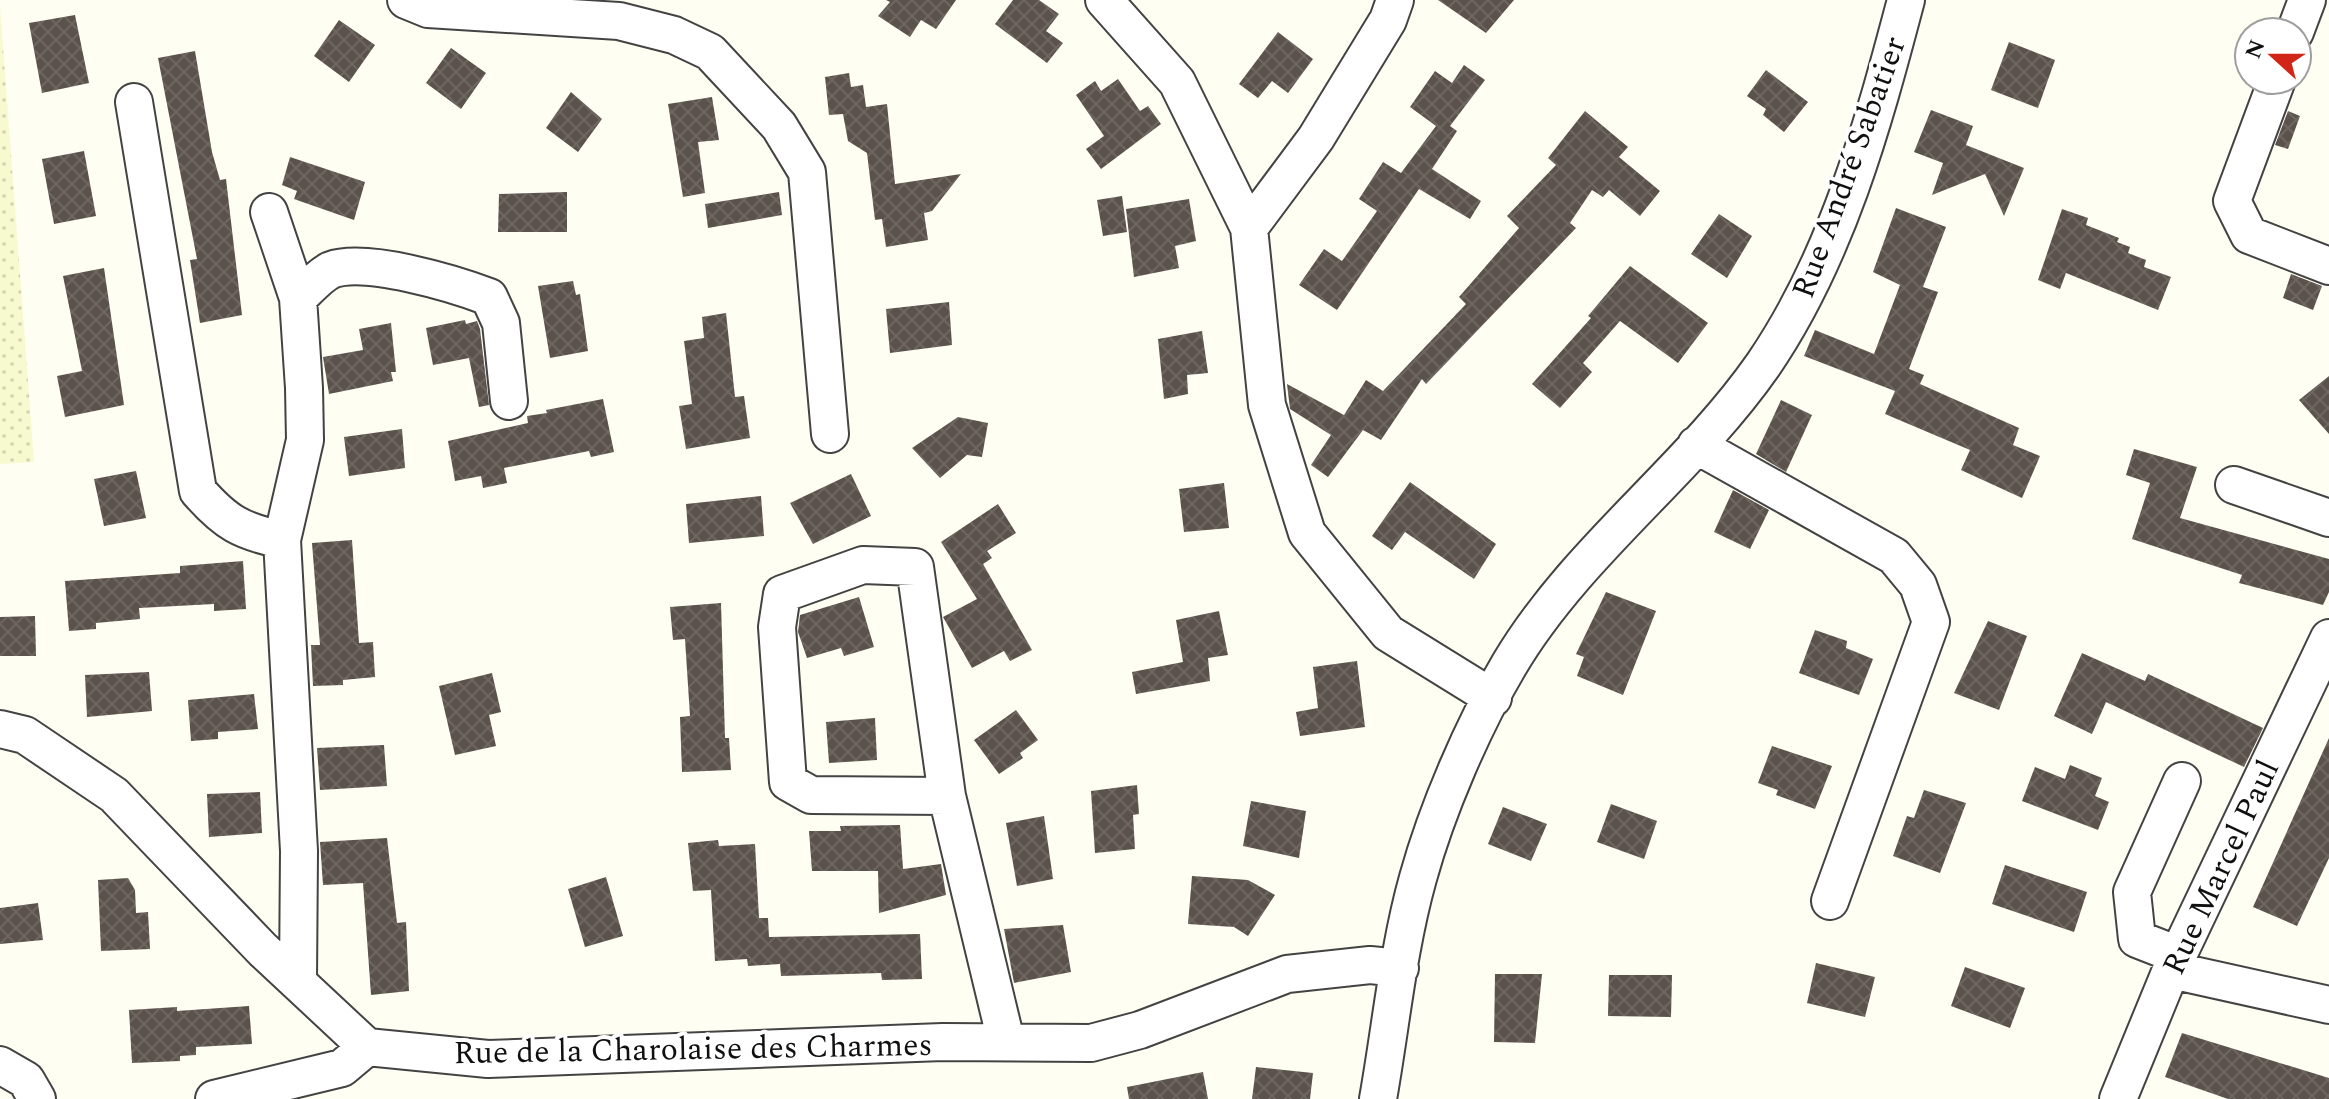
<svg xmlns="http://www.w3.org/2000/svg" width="2329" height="1099" font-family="Spectral,serif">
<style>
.farmland{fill:url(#farmland-dots)}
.building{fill:url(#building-cross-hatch)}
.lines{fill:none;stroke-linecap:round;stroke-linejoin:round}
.minor-casing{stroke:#434343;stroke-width:40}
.minor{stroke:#fff;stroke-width:36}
.labels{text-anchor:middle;stroke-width:8;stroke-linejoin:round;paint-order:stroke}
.street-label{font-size:32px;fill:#101010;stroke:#fff}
</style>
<defs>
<pattern id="farmland-dots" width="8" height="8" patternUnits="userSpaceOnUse" patternTransform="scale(2)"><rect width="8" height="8" fill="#f7f9cf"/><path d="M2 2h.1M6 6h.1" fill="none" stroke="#d3d4b1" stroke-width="1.8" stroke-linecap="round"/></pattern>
<pattern id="building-cross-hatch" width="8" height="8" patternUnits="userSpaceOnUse" patternTransform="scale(2)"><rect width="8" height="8" fill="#5a524b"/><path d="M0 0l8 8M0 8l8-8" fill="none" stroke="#6d6661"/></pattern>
</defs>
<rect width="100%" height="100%" fill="#fffef2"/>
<path class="farmland" d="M0,7l34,455 -34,2z"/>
<path class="building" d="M886,0h70l-20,29 -15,-9 -11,17 -32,-21 12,-14z
M1013,0h26l20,14 -13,17 17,12 -16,20 -52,-39z
M1438,0h76l-28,33z
M75,15l14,68 -47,10 -13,-70z
M339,20l36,25 -26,37 -35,-26z
M1278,32l35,27 -25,34 -16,-12 -14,17 -19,-14z
M2009,42l46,18 -17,48 -47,-18z
M451,48l35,25 -25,36 -35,-26z
M195,51l17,101 8,28 6,-1 16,136 -42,8 -10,-63 7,-1 -39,-201z
M1464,65l21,15 -35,46 7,5 -25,38 49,32 -11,18 -51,-30 -82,121 -38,-25 25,-36 18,12 35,-50 -18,-12 24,-37 18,11 35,-47 -26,-19 25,-36 17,12z
M1766,70l42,32 -24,30 -21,-17 3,-6 -19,-13z
M849,73l2,14 12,-2 3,22 21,-3 8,80 66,-10 -29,37 -8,2 4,27 -42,7 -4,-28 -7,1 -8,-67 -19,-12 -5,-27 -14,1 -4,-38z
M1118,79l22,32 8,-5 13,18 -60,45 -15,-20 18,-13 -28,-41 19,-14 6,10z
M571,92l31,27 -24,33 -32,-24z
M712,97l7,43 -21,2 7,51 -22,4 -15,-93z
M1931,110l42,16 -7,19 58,23 -20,48 -19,-42 -53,21 11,-32 -29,-11z
M1585,111l43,36 -9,10 41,34 -20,25 -31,-26 -6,7 -11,-7 -22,33 6,5 -150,156 -4,-5 -41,61 -18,-10 -35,47 -17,-12 20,-30 -41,-26 -3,-25 57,31 22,-35 17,11 83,-87 -7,-7 60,-69 -12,-12 49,-51 -8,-7z
M2288,111l12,5 -12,33 -13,-4z
M84,151l12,65 -42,8 -12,-65z
M290,157l75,25 -11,38 -60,-21 3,-8 -15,-6z
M567,192v40h-69l1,-38z
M779,192l3,23 -74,13 -3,-24z
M1122,196l5,36 -24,4 -6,-36z
M1189,199l7,42 -21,5 4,22 -45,9 -8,-68z
M1896,208l50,19 -23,60 15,5 -29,77 15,6 -4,9 99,44 -6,17 27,11 -18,42 -61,-28 9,-20 -85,-36 10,-23 -91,-35 11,-26 59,24 26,-69 -27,-13z
M2062,209l26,9 -2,7 33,13 -2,4 13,5 -2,6 18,7 -2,7 27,10 -13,33 -92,-37 -6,16 -22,-9z
M1719,214l33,22 -25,42 -36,-24z
M1630,266l78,57 -30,40 -58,-42 -37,42 9,9 -32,36 -28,-24 59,-66 -3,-2z
M104,268l20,137 -59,12 -8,-41 25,-5 -19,-95z
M2291,274l31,12 -9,24 -30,-12z
M573,281l3,14 4,-1 8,57 -38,7 -12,-72z
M949,302l3,43 -62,8 -4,-44z
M726,313l9,84 9,-1 6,42 -64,11 -7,-43 13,-2 -8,-63 20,-3 -2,-21z
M465,320l1,4 11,-3 3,8 9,76 -10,2 -10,-49 -36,7 -7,-37z
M391,323l5,49h-5l2,9 -64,13 -6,-37 40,-7 -4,-21z
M1202,331l6,42 -21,2 1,19 -24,5 -6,-60z
M2329,376v58l-30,-34z
M603,399l11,53 -23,5 -2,-6 -85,17 3,15 -24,5 -2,-12 -26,5 -7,-40 80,-18 -1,-7 20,-3 -1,-3z
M1781,400l31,15 -26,57 -30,-18z
M958,417l30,6 -6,34 -15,-2 -27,23 -28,-30z
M402,429l3,39 -56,8 -5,-39z
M2134,449l63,18 -17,51 149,41v33l-6,13 -84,-22 3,-8 -110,-36 18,-56 -24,-8z
M136,471l10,47 -42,8 -10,-47z
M851,474l20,42 -58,28 -23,-41z
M1410,482l86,62 -22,35 -69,-47 -13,18 -20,-14z
M1224,483l5,45 -45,4 -5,-43z
M1733,490l36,20 -19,39 -36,-17z
M761,496l3,40 -75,7 -3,-39z
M998,504l18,29 -29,18 5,7 -9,6 49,86 -22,11 -6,-10 -32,17 -29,-51 34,-18 -36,-57z
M352,540l7,103 14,-1 2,35 -32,3v5l-30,1 -2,-41h9l-8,-102z
M243,561l3,48 -32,2v-7l-75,4 1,11 -44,4v6l-27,2 -4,-50 115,-8v-7z
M1606,592l50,19 -33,84 -46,-19 7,-19 -8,-3z
M859,597l15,50 -30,9 -3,-8 -34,10 -9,-26 2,-17z
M721,603l4,135h4l2,32 -49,2 -2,-55 10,-1 -5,-77 -12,1 -3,-33z
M1219,611l9,44 -20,3 2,23 -74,13 -4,-22 51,-10 -7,-42z
M35,616l1,40h-36v-39z
M1988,621l39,15 -28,74 -45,-17z
M1815,630l32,11 -1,7 27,11 -14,36 -60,-22z
M2082,653l63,28 3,-7 115,54 -19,39 -138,-65 -14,32 -38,-18z
M1357,661l8,66 -65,9 -4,-24 22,-4 -5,-41z
M149,672l3,39 -65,6 -2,-42z
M492,673l9,39 -12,3 7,31 -41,9 -16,-69z
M254,694l4,35 -40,3v7l-27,2 -3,-41z
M1016,710l22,30 -18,13 3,5 -24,16 -25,-34z
M875,718l2,42 -48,3 -3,-41z
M2329,738v120l-32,68 -44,-19z
M384,745l3,41 -67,4 -3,-42z
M1772,746l60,20 -17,43 -39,-14 2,-5 -20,-7z
M2070,765l32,13 -7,18 14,6 -11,28 -76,-29 13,-34 30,12z
M1137,785l2,29 -6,1 2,34 -40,4 -4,-62z
M1924,790l42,13 -26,70 -47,-17 14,-40 7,2z
M260,792l2,41 -53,4 -2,-43z
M1251,801l55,10 -7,47 -56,-12z
M1611,804l46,17 -13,38 -47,-17z
M1503,807l44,17 -16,37 -43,-17z
M1044,816l9,63 -36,7 -11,-63z
M900,825l3,44 38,-5 5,31 -67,18 -1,-42h-66l-3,-40h32l-1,-5z
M387,838l10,85 9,-1 3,69 -38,4 -8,-112 -40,2 -3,-43z
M718,840l1,6 36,-2 4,74h9l1,19 151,-3 2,45 -40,1 -1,-7 -100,3 -1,-12 -32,2 -1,-7 -32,2 -4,-71 -18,1 -5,-48z
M2005,865l82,27 -13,40 -82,-28z
M1192,876l56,4 27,15 -27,41 -14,-9 -46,-3z
M606,877l17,59 -38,11 -17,-58z
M128,878l7,12 1,23 12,-1 2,37 -49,2 -3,-71z
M38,903l5,37 -43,4v-36z
M1063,925l8,47 -57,11 -10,-54z
M1816,963l59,14 -10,40 -58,-14z
M1965,967l60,21 -15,40 -59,-22z
M1495,974h47l-7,69 -41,-1z
M1609,975h63l-1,42 -63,-1z
M249,1006l3,38 -56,3v8l-16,1v5l-48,2 -3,-53 48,-3v4z
M2182,1033l147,45v21h-101l-63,-22z
M1256,1067l57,6 -3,26h-58z
M1203,1072l5,27h-79l-2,-12z"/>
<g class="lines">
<g class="minor-casing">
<path id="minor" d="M406,0l22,9 191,12 55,14 36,17 69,74 28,46 23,262
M1104,0l73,82 72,146 18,177 40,128 81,100 105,65
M2295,32l12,-32
M2277,80l-45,121 17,34 80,31
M134,102l64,389c28,32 43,40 84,49l17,311 -1,128
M269,212l29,86 6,90 1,52 -23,100
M1249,228l67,-90 72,-118 7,-20
M298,298c9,-8 22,-23 33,-28 35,-13 124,14 158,27l12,26 8,78
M1696,445l198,111 24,29 13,37 -101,279
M2234,485l95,33
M0,729l25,6 89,60 149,155 104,97 121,12 455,-17 148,1 49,-13 147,-56 83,-9 30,3
M947,796l-136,-1 -23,-13 -11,-155 5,-33 81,-29 52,2 32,229 59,245
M2178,955l-41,-16 -5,-47 50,-111
M2171,970l158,35
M0,1065l26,15 11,19
M214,1099l128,-31 25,-21
M1378,1099c13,-73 20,-150 40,-221 19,-69 55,-152 91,-213 66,-112 180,-194 254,-300 74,-108 110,-240 143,-365
M2118,1099l53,-129 158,-332"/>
</g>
<use href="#minor" class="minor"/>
</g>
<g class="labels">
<g class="street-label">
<text transform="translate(1848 167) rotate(-70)" y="11">Rue André Sabatier</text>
<text transform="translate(2220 867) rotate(-65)" y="11">Rue Marcel Paul</text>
<text transform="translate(693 1048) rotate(-1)" y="11">Rue de la Charolaise des Charmes</text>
</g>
</g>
<g transform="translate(2273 56) rotate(291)"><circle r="38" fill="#ffffff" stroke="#9f9f9f" stroke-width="2"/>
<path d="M0-6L14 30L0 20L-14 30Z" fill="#d12517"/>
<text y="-12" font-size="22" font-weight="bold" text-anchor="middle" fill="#101010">N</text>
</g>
</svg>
